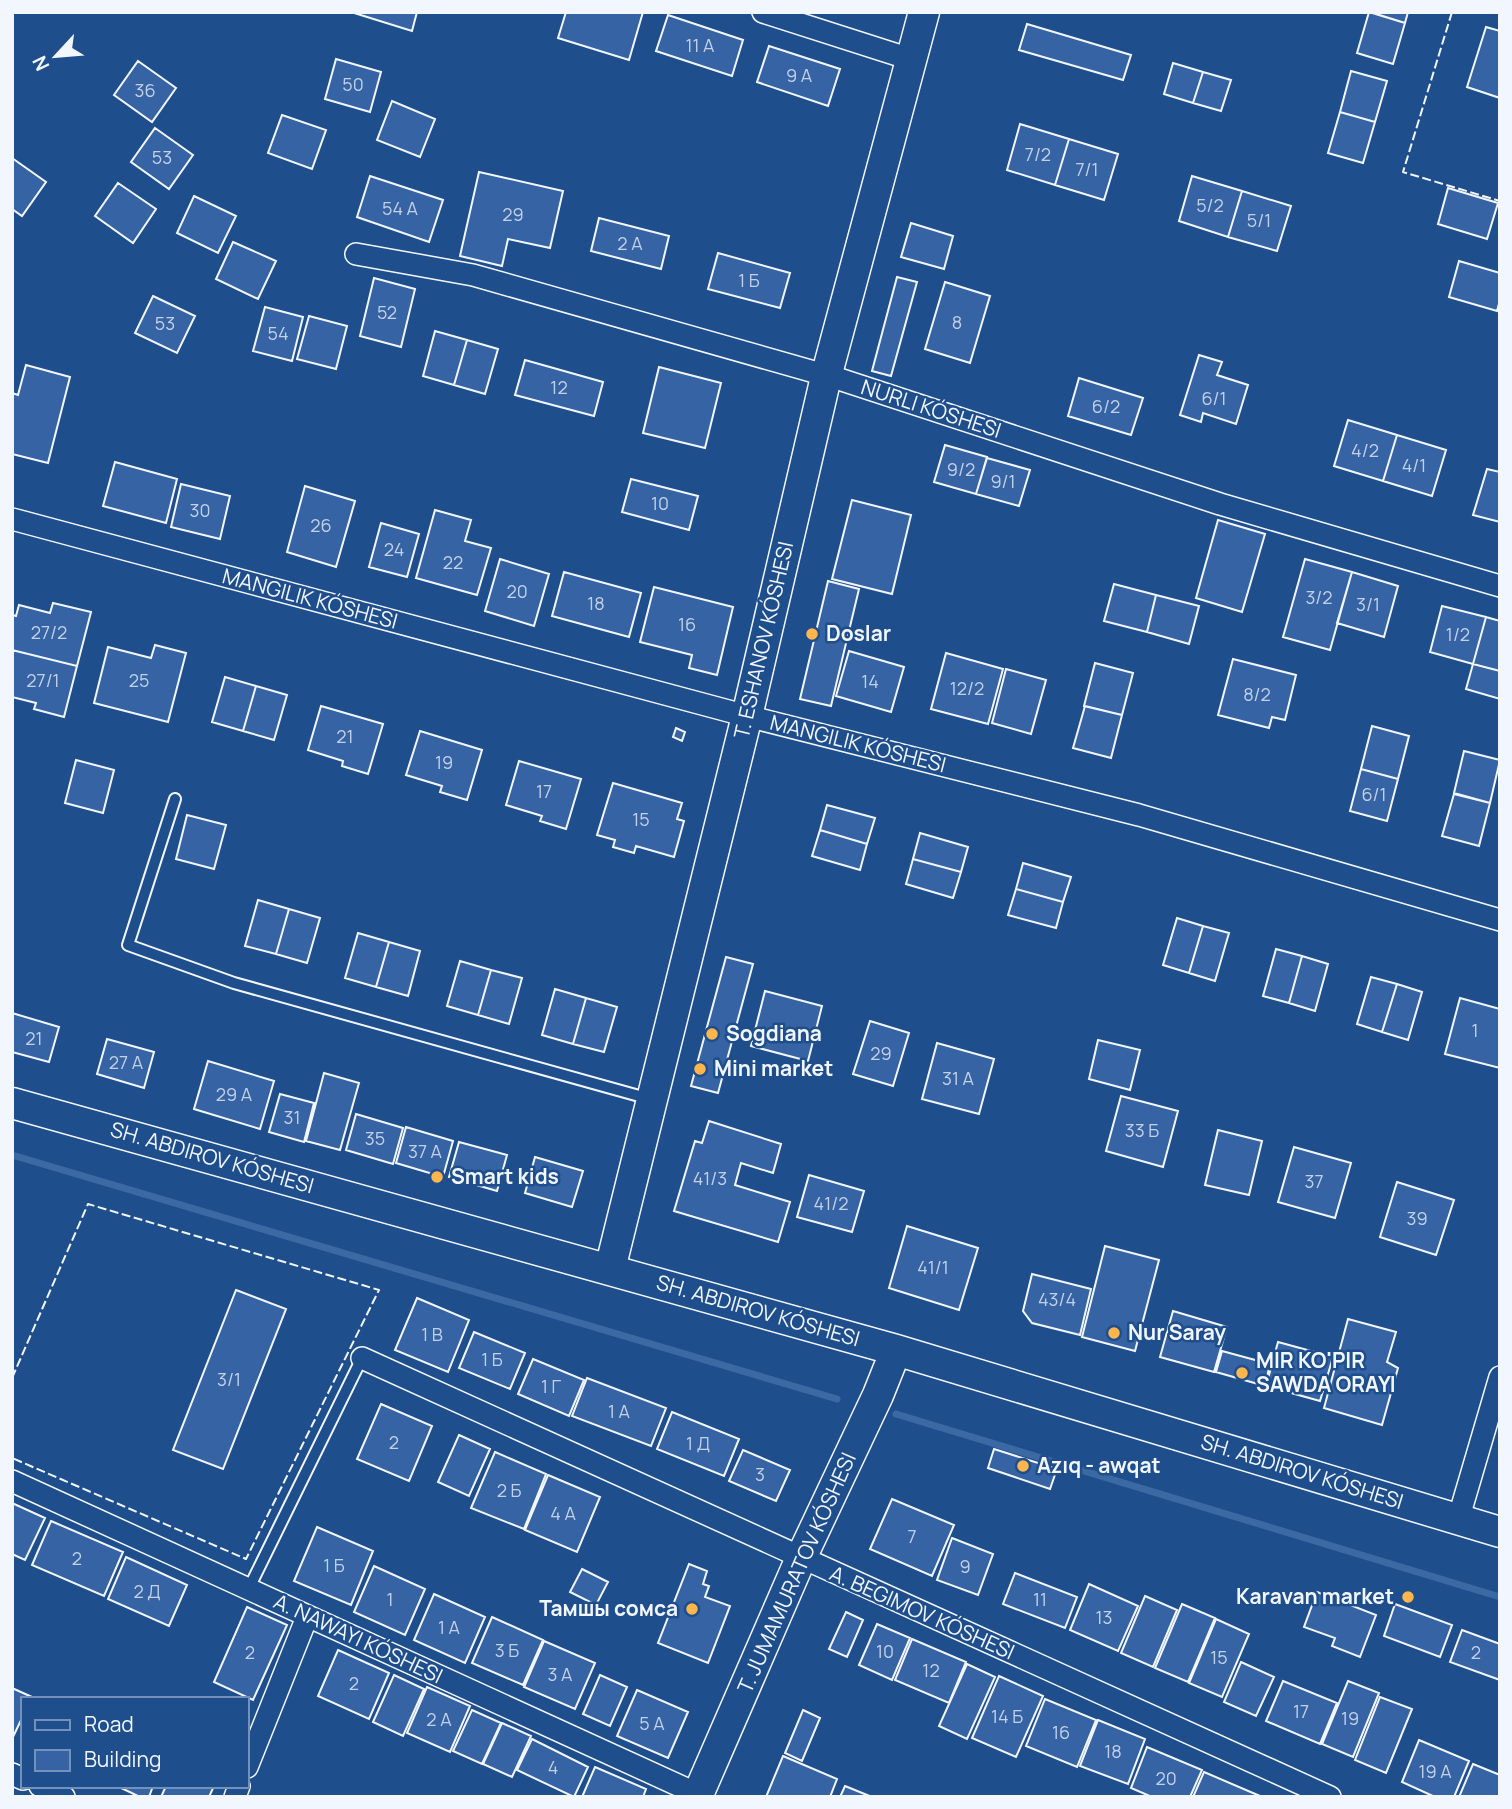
<svg xmlns="http://www.w3.org/2000/svg" width="1512" height="1809" font-family="Manrope,sans-serif">
<style>
.lines{fill:none;stroke-linecap:round;stroke-linejoin:round}
.stream{stroke:#3b69a3;stroke-width:7}
.building{fill:#3563a3;stroke:#f2f6ff;stroke-width:2}
.lane-casing{stroke:#f2f6ff;stroke-width:14}
.street-casing{stroke:#f2f6ff;stroke-width:24}
.secondary-casing{stroke:#f2f6ff;stroke-width:33}
.lane{stroke:#1f4e8c;stroke-width:10}
.street{stroke:#1f4e8c;stroke-width:21}
.secondary{stroke:#1f4e8c;stroke-width:30}
.fence{stroke:#f2f6ff;stroke-width:2;stroke-dasharray:9 3.5;stroke-linecap:butt}
.poi-dot{fill:#ffb74d;stroke:#1f4e8c;stroke-width:2.5}
.labels{text-anchor:middle;stroke-width:5;stroke-linejoin:round;paint-order:stroke}
.number-label{font-size:18px;fill:#c3d1e8}
.street-label{font-size:21px;fill:#f2f6ff;stroke:#1f4e8c}
.poi-label{font-size:21px;font-weight:bold;fill:#f2f6ff;stroke:#1f4e8c;text-anchor:start}
</style>
<rect width="100%" height="100%" fill="#1f4e8c"/>
<g class="lines">
<path class="stream" d="M12,1155l825,244
M896,1414l604,183"/>
</g>
<path class="building" d="M351,12h66l-5,19z
M566,12h77l-14,48 -71,-22z
M1369,12l36,11 -12,41 -36,-11z
M1370,12h38l-3,11z
M668,15l75,25 -11,36 -76,-25z
M1027,24l104,31 -8,25 -104,-30z
M1486,27l14,4v67l-33,-11z
M769,46l71,23 -12,37 -71,-24z
M336,59l45,13 -11,40 -45,-13z
M138,61l38,27 -24,34 -38,-27z
M1173,63l30,9 -10,31 -29,-9z
M1351,71l36,10 -12,41 -35,-10z
M1203,72l28,8 -10,31 -28,-8z
M392,101l43,18 -15,38 -43,-17z
M1340,112l35,10 -12,41 -35,-10z
M282,115l44,15 -14,39 -44,-16z
M1020,124l49,15 -14,46 -48,-15z
M155,128l38,27 -24,34 -38,-27z
M1069,139l49,15 -14,46 -49,-15z
M12,158l34,24 -24,34 -10,-7z
M479,172l84,19 -13,57 -42,-9 -6,27 -42,-10z
M370,176l73,24 -14,42 -72,-25z
M1192,176l50,15 -14,46 -49,-16z
M118,183l38,26 -23,34 -38,-27z
M1448,188l50,15 -11,36 -49,-15z
M1242,191l49,15 -14,45 -49,-14z
M194,196l42,20 -18,37 -41,-20z
M599,218l70,18 -8,33 -70,-18z
M911,223l42,13 -9,33 -43,-12z
M233,242l43,19 -18,38 -42,-20z
M718,253l72,20 -10,35 -72,-19z
M1459,261l41,12v27l-3,11 -48,-14z
M897,277l20,5 -26,94 -19,-5z
M374,278l41,11 -14,58 -41,-11z
M945,282l45,14 -20,67 -45,-14z
M153,296l42,20 -18,37 -42,-20z
M265,307l38,10 -11,44 -39,-10z
M309,316l38,10 -11,43 -39,-10z
M435,331l32,9 -13,45 -31,-9z
M467,340l31,9 -13,45 -31,-9z
M1199,355l23,7 -5,13 31,10 -12,39 -33,-11 -2,9 -21,-7z
M525,360l78,22 -9,34 -79,-21z
M26,365l44,12 -22,86 -36,-9v-61l6,2z
M659,367l62,16 -16,65 -62,-15z
M1079,378l64,20 -12,37 -63,-19z
M1348,420l49,15 -14,46 -49,-15z
M1397,435l49,15 -14,46 -49,-15z
M945,445l42,12 -11,37 -42,-12z
M987,458l43,12 -11,36 -43,-12z
M115,462l62,17 -11,44 -63,-17z
M1487,469l13,3v50l-27,-7z
M631,479l67,17 -9,34 -67,-18z
M181,484l49,12 -10,43 -49,-12z
M305,486l50,15 -19,66 -49,-15z
M852,500l59,15 -19,79 -60,-15z
M435,510l36,10 -6,21 26,7 -14,47 -61,-17z
M1218,520l47,14 -23,78 -46,-14z
M381,523l38,11 -12,43 -38,-10z
M500,559l49,15 -15,52 -49,-15z
M1305,559l47,13 -22,78 -47,-13z
M564,572l77,21 -12,44 -77,-21z
M1352,572l46,14 -14,51 -47,-14z
M828,581l31,8 -28,117 -31,-7z
M1114,584l42,11 -9,37 -43,-11z
M654,587l79,20 -16,68 -28,-7 3,-13 -52,-13z
M1156,595l43,11 -10,38 -42,-12z
M53,603l38,9 -14,54 -65,-16v-35l4,1 3,-11 31,8z
M1442,606l44,11 -13,47 -43,-12z
M1486,617l14,4v50l-27,-7z
M155,645l31,8 -18,69 -74,-19 14,-56 43,11z
M12,650l65,16 -13,51 -30,-8 2,-6 -24,-6z
M849,651l55,16 -13,45 -55,-16z
M946,653l57,16 -15,55 -57,-15z
M1233,659l63,16 -11,45 -13,-3 -3,11 -51,-13z
M1095,663l38,10 -11,42 -38,-9z
M1473,664l27,7v28l-34,-10z
M1006,669l40,11 -15,54 -39,-11z
M225,677l31,9 -13,45 -31,-9z
M256,686l31,9 -13,45 -31,-9z
M321,706l62,18 -15,50 -26,-8 1,-5 -35,-11z
M1085,706l37,9 -11,43 -38,-10z
M1372,726l37,10 -11,43 -37,-10z
M676,728l9,4 -3,9 -9,-4z
M420,731l62,19 -15,50 -27,-8 2,-6 -36,-11z
M1464,751l36,9 -10,43 -36,-10z
M76,760l38,10 -11,43 -38,-10z
M519,761l62,18 -15,50 -26,-8 2,-5 -36,-11z
M1361,769l37,10 -11,42 -37,-10z
M613,783l69,20 -5,16 7,2 -10,36 -38,-11 -2,7 -21,-6 2,-7 -18,-5z
M1454,794l36,9 -11,43 -37,-10z
M827,805l48,13 -8,26 -47,-14z
M187,815l39,10 -12,44 -38,-10z
M820,830l47,14 -7,26 -48,-14z
M920,833l48,14 -7,25 -48,-13z
M913,859l48,13 -8,26 -47,-14z
M1023,863l48,14 -8,25 -47,-13z
M1016,889l47,13 -7,26 -48,-13z
M258,900l31,9 -13,45 -31,-8z
M289,909l31,9 -13,45 -31,-9z
M1177,918l26,8 -14,47 -26,-8z
M1203,926l26,7 -14,48 -26,-8z
M358,933l31,9 -13,45 -31,-9z
M389,942l31,9 -12,45 -32,-9z
M1276,949l26,7 -13,47 -26,-7z
M1302,956l26,8 -13,47 -26,-8z
M726,957l27,7 -35,129 -27,-7z
M460,961l31,9 -13,45 -31,-9z
M491,970l31,8 -13,46 -31,-9z
M1371,977l26,7 -15,48 -25,-8z
M1397,984l25,8 -14,48 -26,-8z
M555,989l31,9 -13,46 -31,-9z
M765,991l57,15 -14,55 -57,-15z
M586,998l31,9 -13,45 -31,-8z
M1460,998l40,11v59l-55,-14z
M12,1013l47,14 -10,35 -37,-10z
M870,1021l39,12 -16,53 -40,-12z
M107,1039l47,13 -10,36 -47,-14z
M1098,1040l42,10 -10,40 -41,-11z
M937,1043l57,16 -15,55 -57,-15z
M208,1061l66,20 -14,48 -66,-20z
M324,1073l35,10 -19,67 -34,-9z
M280,1094l34,9 -10,39 -35,-10z
M1121,1096l57,15 -15,56 -57,-16z
M356,1114l47,14 -10,36 -47,-14z
M709,1121l72,23 -8,29 -32,-10 -6,22 55,17 -12,40 -104,-31 21,-70 7,2z
M406,1127l47,14 -10,36 -47,-14z
M1218,1130l44,11 -13,54 -44,-10z
M459,1142l48,13 -10,36 -48,-14z
M1294,1147l57,16 -16,55 -57,-16z
M535,1157l48,14 -11,36 -47,-14z
M809,1175l55,16 -12,41 -55,-15z
M1397,1182l57,18 -18,55 -56,-18z
M907,1226l71,22 -19,62 -70,-22z
M1105,1246l54,14 -24,91 -53,-14z
M1032,1274l59,15 -11,46 -48,-12 -9,-12z
M236,1290l50,19 -63,160 -50,-19z
M417,1298l52,22 -21,52 -53,-22z
M1173,1311l54,16 -13,45 -54,-15z
M1348,1319l48,13 -9,30 11,6 -16,57 -58,-17z
M474,1332l51,21 -15,36 -51,-21z
M1278,1342l55,15 -13,44 -54,-15z
M1222,1351l48,13 -5,22 -49,-14z
M533,1359l51,21 -15,36 -51,-22z
M587,1378l79,30 -15,38 -79,-30z
M381,1404l51,22 -23,55 -52,-22z
M672,1412l67,27 -15,37 -67,-27z
M459,1435l31,14 -21,47 -31,-14z
M994,1449l63,20 -7,20 -62,-21z
M743,1450l47,20 -14,31 -47,-20z
M495,1452l51,22 -22,55 -53,-21z
M548,1475l52,22 -23,55 -52,-22z
M892,1499l62,26 -22,51 -62,-27z
M12,1503l33,15 -20,42 -13,-6z
M51,1521l72,31 -19,44 -72,-31z
M317,1527l56,24 -22,54 -57,-24z
M952,1538l41,16 -15,41 -41,-15z
M126,1557l61,28 -18,41 -61,-27z
M689,1564l18,7 -4,13 6,2 -4,11 25,9 -22,57 -50,-20z
M374,1566l51,23 -20,46 -51,-23z
M582,1569l26,13 -12,23 -26,-13z
M1015,1573l62,24 -12,31 -62,-24z
M1089,1584l49,22 -20,45 -48,-21z
M1317,1592l59,23 -16,42 -28,-11 3,-8 -31,-11z
M434,1594l51,23 -20,46 -51,-23z
M1145,1596l32,14 -24,57 -32,-14z
M1182,1604l33,14 -27,64 -33,-14z
M1395,1604l57,21 -12,32 -56,-21z
M247,1607l40,18 -34,75 -39,-18z
M846,1612l17,8 -16,37 -18,-8z
M492,1617l51,23 -20,45 -51,-22z
M1216,1619l33,15 -27,63 -33,-14z
M877,1624l33,14 -18,42 -33,-15z
M1462,1630l38,14v36l-50,-18z
M912,1639l54,23 -17,41 -54,-23z
M544,1641l51,22 -20,46 -51,-22z
M338,1650l51,23 -20,46 -51,-23z
M1241,1662l33,15 -18,39 -32,-14z
M967,1664l28,13 -28,62 -28,-13z
M394,1675l30,14 -21,47 -30,-14z
M600,1675l27,12 -17,39 -27,-12z
M999,1676l44,20 -27,61 -44,-19z
M1283,1681l54,22 -17,41 -54,-23z
M1348,1681l31,12 -26,64 -31,-13z
M427,1687l43,19 -20,46 -43,-19z
M12,1688l20,9 -9,2v17l-11,23z
M637,1690l51,22 -20,46 -51,-22z
M1380,1697l32,12 -26,64 -31,-13z
M1045,1699l51,21 -19,47 -51,-21z
M472,1710l29,13 -19,41 -29,-13z
M803,1710l17,8 -18,43 -17,-8z
M1098,1720l47,19 -17,45 -48,-18z
M502,1723l29,13 -19,41 -29,-13z
M532,1739l56,28 -14,30 -57,-27z
M1419,1740l50,21 -15,36h-19l-33,-15z
M1147,1747l55,23 -12,27h-38l-21,-9z
M783,1756l54,23 -7,18h-64z
M1473,1764l27,11v22h-41z
M595,1767l51,22 -3,8h-61z
M1204,1772l56,24v1h-67z
M117,1786h36l-4,11h-9z
M166,1786h48l-5,11h-48z
M845,1786l27,11h-32z"/>
<g class="lines">
<g class="lane-casing">
<path id="lane" d="M175,799l-47,146 106,38 416,116
M249,1588l113,-230"/>
</g>
<g class="street-casing">
<path id="street" d="M763,12l147,47
M356,254l117,21 366,104 381,125 280,82
M12,519l735,197 392,99 361,105
M362,1358l968,439
M12,1481l692,316
M1458,1520l42,-143
M247,1767l60,-150
M12,1774l11,5
M40,1786l24,11
M235,1797l4,-11"/>
</g>
<g class="secondary-casing">
<path id="secondary" d="M12,1103l884,247 604,182
M610,1269l137,-553 79,-339 98,-365
M697,1797l104,-239 77,-163 18,-45"/>
</g>
<use href="#lane" class="lane"/>
<use href="#street" class="street"/>
<use href="#secondary" class="secondary"/>
<path class="fence" d="M1452,12l-49,160 97,29
M12,1378l76,-174 291,86 -133,269 -234,-101"/>
</g>
<g class="poi-dot">
<circle cx="812" cy="634" r="7"/>
<circle cx="712" cy="1034" r="7"/>
<circle cx="700" cy="1069" r="7"/>
<circle cx="437" cy="1177" r="7"/>
<circle cx="1114" cy="1333" r="7"/>
<circle cx="1242" cy="1373" r="7"/>
<circle cx="1023" cy="1466" r="7"/>
<circle cx="1408" cy="1597" r="7"/>
<circle cx="692" cy="1609" r="7"/>
</g>
<g class="labels">
<g class="number-label">
<text x="700" y="52">11 А</text>
<text x="799" y="82">9 А</text>
<text x="353" y="91">50</text>
<text x="145" y="97">36</text>
<text x="1038" y="161">7/2</text>
<text x="162" y="164">53</text>
<text x="1087" y="176">7/1</text>
<text x="1210" y="212">5/2</text>
<text x="400" y="215">54 А</text>
<text x="513" y="221">29</text>
<text x="1259" y="227">5/1</text>
<text x="630" y="250">2 А</text>
<text x="749" y="287">1 Б</text>
<text x="387" y="319">52</text>
<text x="957" y="329">8</text>
<text x="165" y="330">53</text>
<text x="278" y="340">54</text>
<text x="559" y="394">12</text>
<text x="1214" y="405">6/1</text>
<text x="1106" y="413">6/2</text>
<text x="1365" y="457">4/2</text>
<text x="1414" y="472">4/1</text>
<text x="961" y="476">9/2</text>
<text x="1003" y="488">9/1</text>
<text x="660" y="510">10</text>
<text x="200" y="517">30</text>
<text x="321" y="532">26</text>
<text x="394" y="556">24</text>
<text x="453" y="569">22</text>
<text x="517" y="598">20</text>
<text x="1319" y="604">3/2</text>
<text x="596" y="610">18</text>
<text x="1368" y="611">3/1</text>
<text x="687" y="631">16</text>
<text x="49" y="639">27/2</text>
<text x="1458" y="641">1/2</text>
<text x="43" y="687">27/1</text>
<text x="139" y="687">25</text>
<text x="870" y="688">14</text>
<text x="967" y="695">12/2</text>
<text x="1257" y="701">8/2</text>
<text x="345" y="743">21</text>
<text x="444" y="769">19</text>
<text x="544" y="798">17</text>
<text x="1374" y="801">6/1</text>
<text x="641" y="826">15</text>
<text x="1475" y="1037">1</text>
<text x="34" y="1045">21</text>
<text x="881" y="1060">29</text>
<text x="126" y="1069">27 А</text>
<text x="958" y="1085">31 А</text>
<text x="234" y="1101">29 А</text>
<text x="292" y="1124">31</text>
<text x="1142" y="1137">33 Б</text>
<text x="375" y="1145">35</text>
<text x="425" y="1158">37 А</text>
<text x="710" y="1185">41/3</text>
<text x="1314" y="1188">37</text>
<text x="831" y="1210">41/2</text>
<text x="1417" y="1225">39</text>
<text x="933" y="1274">41/1</text>
<text x="1057" y="1306">43/4</text>
<text x="432" y="1341">1 В</text>
<text x="492" y="1366">1 Б</text>
<text x="229" y="1386">3/1</text>
<text x="551" y="1393">1 Г</text>
<text x="619" y="1418">1 А</text>
<text x="394" y="1449">2</text>
<text x="698" y="1450">1 Д</text>
<text x="760" y="1481">3</text>
<text x="509" y="1497">2 Б</text>
<text x="563" y="1520">4 А</text>
<text x="912" y="1543">7</text>
<text x="77" y="1565">2</text>
<text x="334" y="1572">1 Б</text>
<text x="965" y="1573">9</text>
<text x="147" y="1598">2 Д</text>
<text x="390" y="1606">1</text>
<text x="1040" y="1606">11</text>
<text x="1104" y="1624">13</text>
<text x="449" y="1634">1 А</text>
<text x="507" y="1657">3 Б</text>
<text x="885" y="1658">10</text>
<text x="250" y="1659">2</text>
<text x="1476" y="1659">2</text>
<text x="1219" y="1664">15</text>
<text x="931" y="1677">12</text>
<text x="560" y="1681">3 А</text>
<text x="354" y="1690">2</text>
<text x="1301" y="1718">17</text>
<text x="1007" y="1723">14 Б</text>
<text x="1350" y="1725">19</text>
<text x="439" y="1726">2 А</text>
<text x="652" y="1730">5 А</text>
<text x="1061" y="1739">16</text>
<text x="1113" y="1758">18</text>
<text x="553" y="1774">4</text>
<text x="1435" y="1778">19 А</text>
<text x="1166" y="1785">20</text>
</g>
<g class="street-label">
<text transform="translate(931 409) rotate(18)" y="7">NURLI KÓSHESI</text>
<text transform="translate(310 599) rotate(15)" y="7">MANGILIK KÓSHESI</text>
<text transform="translate(764 640) rotate(-77)" y="7">T. ESHANOV KÓSHESI</text>
<text transform="translate(858 744) rotate(14)" y="7">MANGILIK KÓSHESI</text>
<text transform="translate(212 1158) rotate(16)" y="7">SH. ABDIROV KÓSHESI</text>
<text transform="translate(758 1311) rotate(16)" y="7">SH. ABDIROV KÓSHESI</text>
<text transform="translate(1302 1472) rotate(17)" y="7">SH. ABDIROV KÓSHESI</text>
<text transform="translate(797 1573) rotate(-66)" y="7">T. JUMAMURATOV KÓSHESI</text>
<text transform="translate(922 1613) rotate(24)" y="7">A. BEGIMOV KÓSHESI</text>
<text transform="translate(358 1639) rotate(25)" y="7">A. NAWAYI KÓSHESI</text>
</g>
<g class="poi-label">
<text x="826" y="641">Doslar</text>
<text x="726" y="1041">Sogdiana</text>
<text x="714" y="1076">Mini market</text>
<text x="451" y="1184">Smart kids</text>
<text x="1128" y="1340">Nur Saray</text>
<text x="1256" y="1368">MIR KO'PIR<tspan x="1256" dy="24">SAWDA ORAYI</tspan></text>
<text x="1037" y="1473">Azıq - awqat</text>
<text x="1394" y="1604" text-anchor="end">Karavan market</text>
<text x="678" y="1616" text-anchor="end">Тамшы сомса</text>
</g>
</g>
<rect width="1512" height="1809" fill="none" stroke="#f2f6ff" stroke-width="28"/>
<rect x="21" y="1697" width="228" height="91" fill="#1f4e8c" stroke="#7391ba" stroke-width="2"/>
<rect x="35" y="1720" width="35" height="10" fill="#1f4e8c" stroke="#7391ba" stroke-width="2"/>
<text x="84" y="1732" font-size="21" fill="#f2f6ff">Road</text>
<rect x="35" y="1750" width="35" height="21" fill="#3563a3" stroke="#7391ba" stroke-width="2"/>
<text x="84" y="1767" font-size="21" fill="#f2f6ff">Building</text>
<g transform="translate(56 56) rotate(244)" stroke="#1f4e8c" stroke-width="5" paint-order="stroke">
<path d="M0-5L12 26L0 18L-12 26Z" fill="#f2f6ff"/>
<text y="-10" font-size="19" font-weight="bold" text-anchor="middle" fill="#f2f6ff">N</text>
</g>
</svg>
